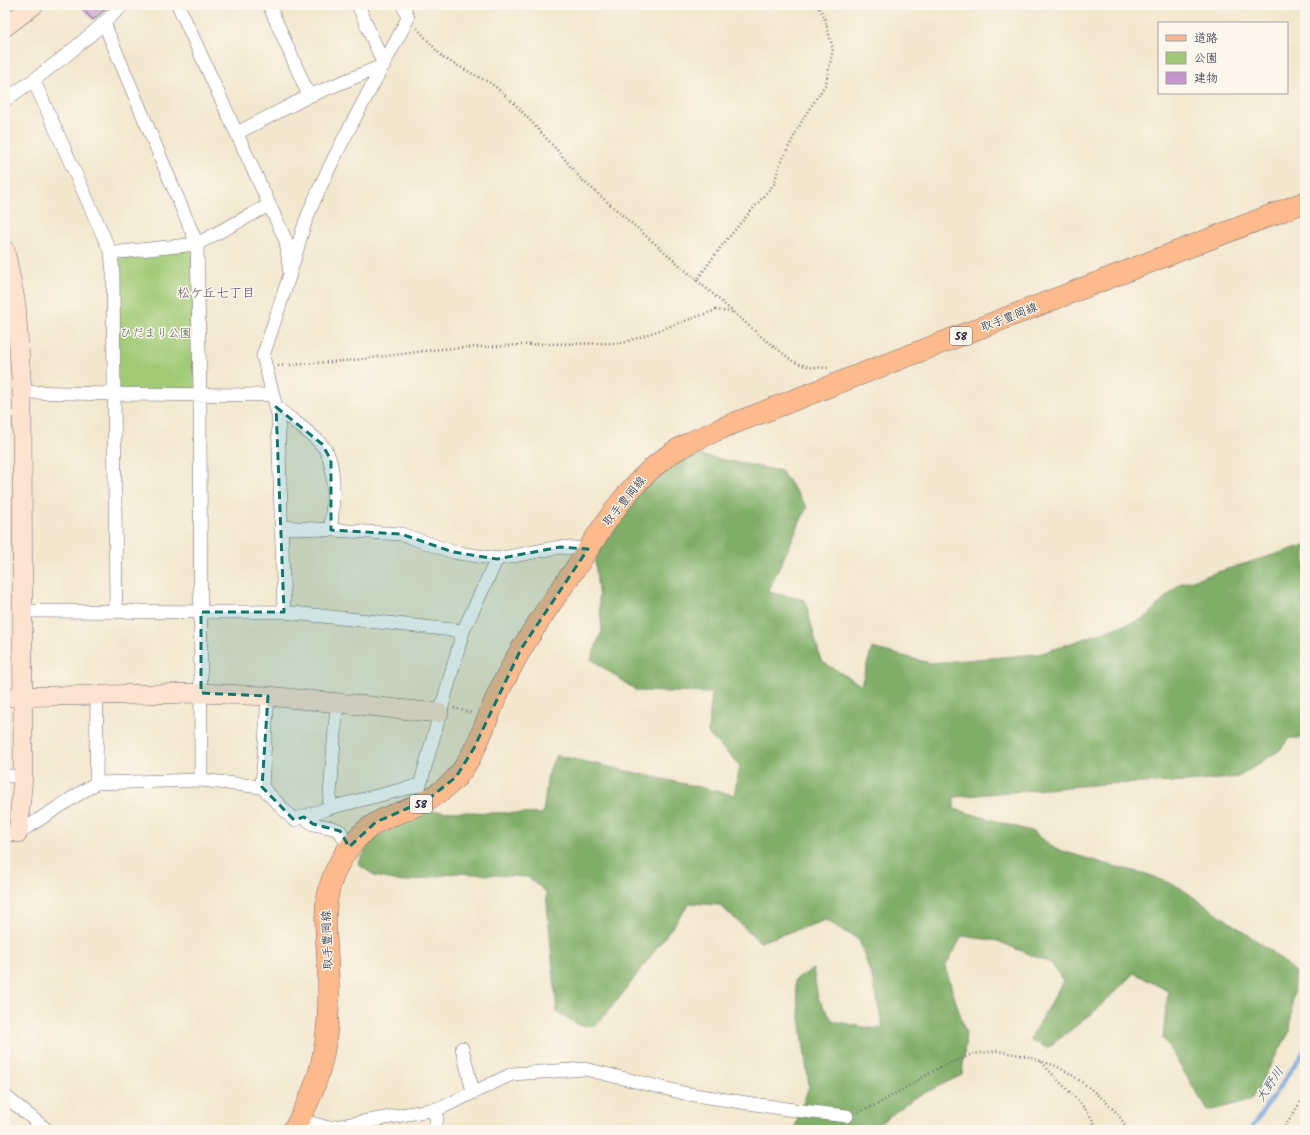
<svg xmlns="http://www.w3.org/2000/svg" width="1310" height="1135" font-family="Kalam,'Klee One',sans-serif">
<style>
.green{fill:#a1ca76;stroke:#627658}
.forest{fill:#80ae67;stroke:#516851}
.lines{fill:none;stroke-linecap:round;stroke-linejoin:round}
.stream{stroke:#70a0da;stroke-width:4}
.building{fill:#c497cb}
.street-casing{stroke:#6b676e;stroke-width:14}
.secondary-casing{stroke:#6b676e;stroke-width:20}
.primary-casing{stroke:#6b676e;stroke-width:22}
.path{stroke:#6b676e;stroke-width:2.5;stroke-dasharray:1 3;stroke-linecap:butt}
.street{stroke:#fff;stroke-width:13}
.secondary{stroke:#fee3d1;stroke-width:19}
.primary{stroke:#fcba8d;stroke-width:21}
.marked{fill:#0f766e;fill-opacity:0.2;stroke:#0f766e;stroke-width:3;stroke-dasharray:8 5;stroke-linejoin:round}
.labels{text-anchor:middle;stroke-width:3;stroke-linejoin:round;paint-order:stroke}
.shield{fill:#fbf7ec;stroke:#636270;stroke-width:1}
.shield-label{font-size:11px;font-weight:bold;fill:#22223b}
.street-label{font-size:12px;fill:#22223b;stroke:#fbf7ec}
.park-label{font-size:12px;fill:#4e5d50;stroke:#fbf7ec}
.neighbourhood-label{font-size:13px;fill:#5b4b6d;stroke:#fbf7ec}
.water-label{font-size:13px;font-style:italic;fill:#41547b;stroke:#fbf7ec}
</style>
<rect width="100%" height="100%" fill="#fbf7ec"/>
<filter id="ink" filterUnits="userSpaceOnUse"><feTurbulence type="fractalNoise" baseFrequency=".025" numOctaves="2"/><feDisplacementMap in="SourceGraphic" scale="8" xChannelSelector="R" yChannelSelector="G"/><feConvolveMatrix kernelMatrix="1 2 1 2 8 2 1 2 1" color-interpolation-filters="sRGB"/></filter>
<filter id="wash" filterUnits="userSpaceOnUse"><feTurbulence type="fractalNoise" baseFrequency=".012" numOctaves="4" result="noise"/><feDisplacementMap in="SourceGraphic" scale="16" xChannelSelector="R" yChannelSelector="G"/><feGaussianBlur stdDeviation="0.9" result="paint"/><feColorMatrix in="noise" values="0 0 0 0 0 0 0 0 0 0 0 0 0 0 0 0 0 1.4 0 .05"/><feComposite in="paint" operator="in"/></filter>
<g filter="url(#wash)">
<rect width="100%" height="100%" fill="#f3e7ce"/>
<path class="green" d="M197,244l3,150h-87l-2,-141z"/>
<path class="forest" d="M693,454l88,17 26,36 -39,85 37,8 16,61 40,24 11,-37 58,15 109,-9 106,-36 34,-34 126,-39v193h-16l-9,12 -42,27 -50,5 -84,2 -150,13v12l80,23 21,17 58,17 34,8 32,13 87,60 29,25 -5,59 -39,69 -43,11 -45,-73 5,-47 -34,-18 -41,40 -46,35 -17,-9 33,-58 -11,-17 -54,-23 -36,-5 -17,31 21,67 -4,41 -48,23 -43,32h-77l15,-44 -14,-106 18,-11 5,29 15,23 36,7 14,1 -9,-45 -15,-44 -33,-20 -66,22 -40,-37 -30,-2 -69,93 -25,29 -15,1 -24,-14 -11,-120 -18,-15 -72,-4 -53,9 -28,-6 -17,-12 14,-25 53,-28 118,3 5,-41 8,-18 178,40 6,-29 -32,-32 4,-41 -75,-2 -46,-32 11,-28 -7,-71 21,-41 52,-57z"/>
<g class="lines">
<path class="stream" d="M1250,1130l55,-80"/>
</g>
<g id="blocks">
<path class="building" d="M79,5h31l-17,15z"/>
</g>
</g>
<g filter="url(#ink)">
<use href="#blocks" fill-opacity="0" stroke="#6b676e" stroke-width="1"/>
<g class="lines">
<g class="street-casing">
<path id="street" d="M269,5l40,91
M358,5l26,60
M104,23l93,221 3,150 1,386
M34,81l77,172 2,20 3,338
M5,100c42,-28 82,-60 118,-95
M237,133l72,-37 75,-31
M111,253l86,-9 72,-39
M291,270c6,-18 10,-38 17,-55 28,-68 67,-132 100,-197l-5,-13
M22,392l91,2 159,1
M276,407c14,12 33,24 45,37 18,18 11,62 10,86
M282,527l119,7 52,18 44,7 63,-12 28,2
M22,611l262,1
M463,631l34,-72
M5,776h18
M96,783l1,-88
M262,787l6,-91
M329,808l8,-106
M304,817l9,7 20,4 7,3 9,16
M5,835l13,-2 78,-50 105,-3 61,7 32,33 35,-12 91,-23 43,-154 -179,-19 -6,-197 -15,-59 27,-82 -4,-33 -108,-236
M462,1048l11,44
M5,1096l42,34
M430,1110l7,7 -2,13
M300,1120l29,8 112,-20 71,-34 73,-5 103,25 106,16 53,6"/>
</g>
<g class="secondary-casing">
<path id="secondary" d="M5,27l29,-22
M5,250l11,54 6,88 1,384 -5,57
M5,697l196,-4 67,3 171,17"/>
</g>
<g class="primary-casing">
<path id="primary" d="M293,1130c32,-51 38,-102 35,-161 -1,-31 -7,-62 5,-92 8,-21 23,-42 43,-54 8,-5 19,-9 28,-12 19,-8 38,-18 52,-33 23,-27 31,-64 47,-95 6,-11 12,-24 19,-35 18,-30 39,-59 59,-88 23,-35 46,-73 80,-99 19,-16 44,-25 66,-35l578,-224"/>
</g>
<path class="path" d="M417,28l26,30 49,26 23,20 42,46 24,29 182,159 31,24 15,5 20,1
M696,281l27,-37 51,-60 6,-20 24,-47 22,-33 7,-35 -9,-33 -7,-11
M278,366l77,-6 85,-11 101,-5 82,-1 93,-33 16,2
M454,708l18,5
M1042,1062c16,22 47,43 55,68
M859,1112l19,-8 64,-38 31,-12 24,-3 29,5 30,10 13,7 18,13 17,14 14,14 10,16
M1283,1130l22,-35"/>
<use href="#street" class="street"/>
<use href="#secondary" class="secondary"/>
<use href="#primary" class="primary"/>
</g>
</g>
<path class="marked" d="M276,407l46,37 9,16v70l70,4 52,18 44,7 63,-12 28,2 -67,100 -47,99 -18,29 -29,23 -51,22 -27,25 -9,-16 -27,-7 -9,-7 -10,3 -32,-33 6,-91 -67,-3v-81h83z"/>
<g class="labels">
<g class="shield">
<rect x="950" y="327" width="22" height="18" rx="3"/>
<rect x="410" y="795" width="22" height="18" rx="3"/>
</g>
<g class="shield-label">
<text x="961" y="340">58</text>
<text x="421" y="808">58</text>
</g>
<g class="street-label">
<text transform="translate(1009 317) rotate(-21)" y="4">取手豊岡線</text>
<text transform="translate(624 501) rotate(-51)" y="4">取手豊岡線</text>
<text transform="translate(327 940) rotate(-92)" y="4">取手豊岡線</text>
</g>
<g class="park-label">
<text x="156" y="337">ひだまり公園</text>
</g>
<g class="neighbourhood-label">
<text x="216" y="297">松ケ丘七丁目</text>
</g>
<g class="water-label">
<text transform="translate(1269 1084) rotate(-56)" y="5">大野川</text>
</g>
</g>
<rect width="1310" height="1135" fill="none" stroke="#fbf7ec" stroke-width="20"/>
<rect x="1158" y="22" width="130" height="72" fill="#fbf7ec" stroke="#a4a2a5"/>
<rect x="1166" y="35" width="20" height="6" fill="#fcba8d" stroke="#a4a2a5"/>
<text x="1194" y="42" font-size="12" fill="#22223b">道路</text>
<rect x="1166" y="52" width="20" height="12" fill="#a1ca76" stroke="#a4a2a5"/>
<text x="1194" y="62" font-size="12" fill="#22223b">公園</text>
<rect x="1166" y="72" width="20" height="12" fill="#c497cb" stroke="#a4a2a5"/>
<text x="1194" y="82" font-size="12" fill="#22223b">建物</text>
</svg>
